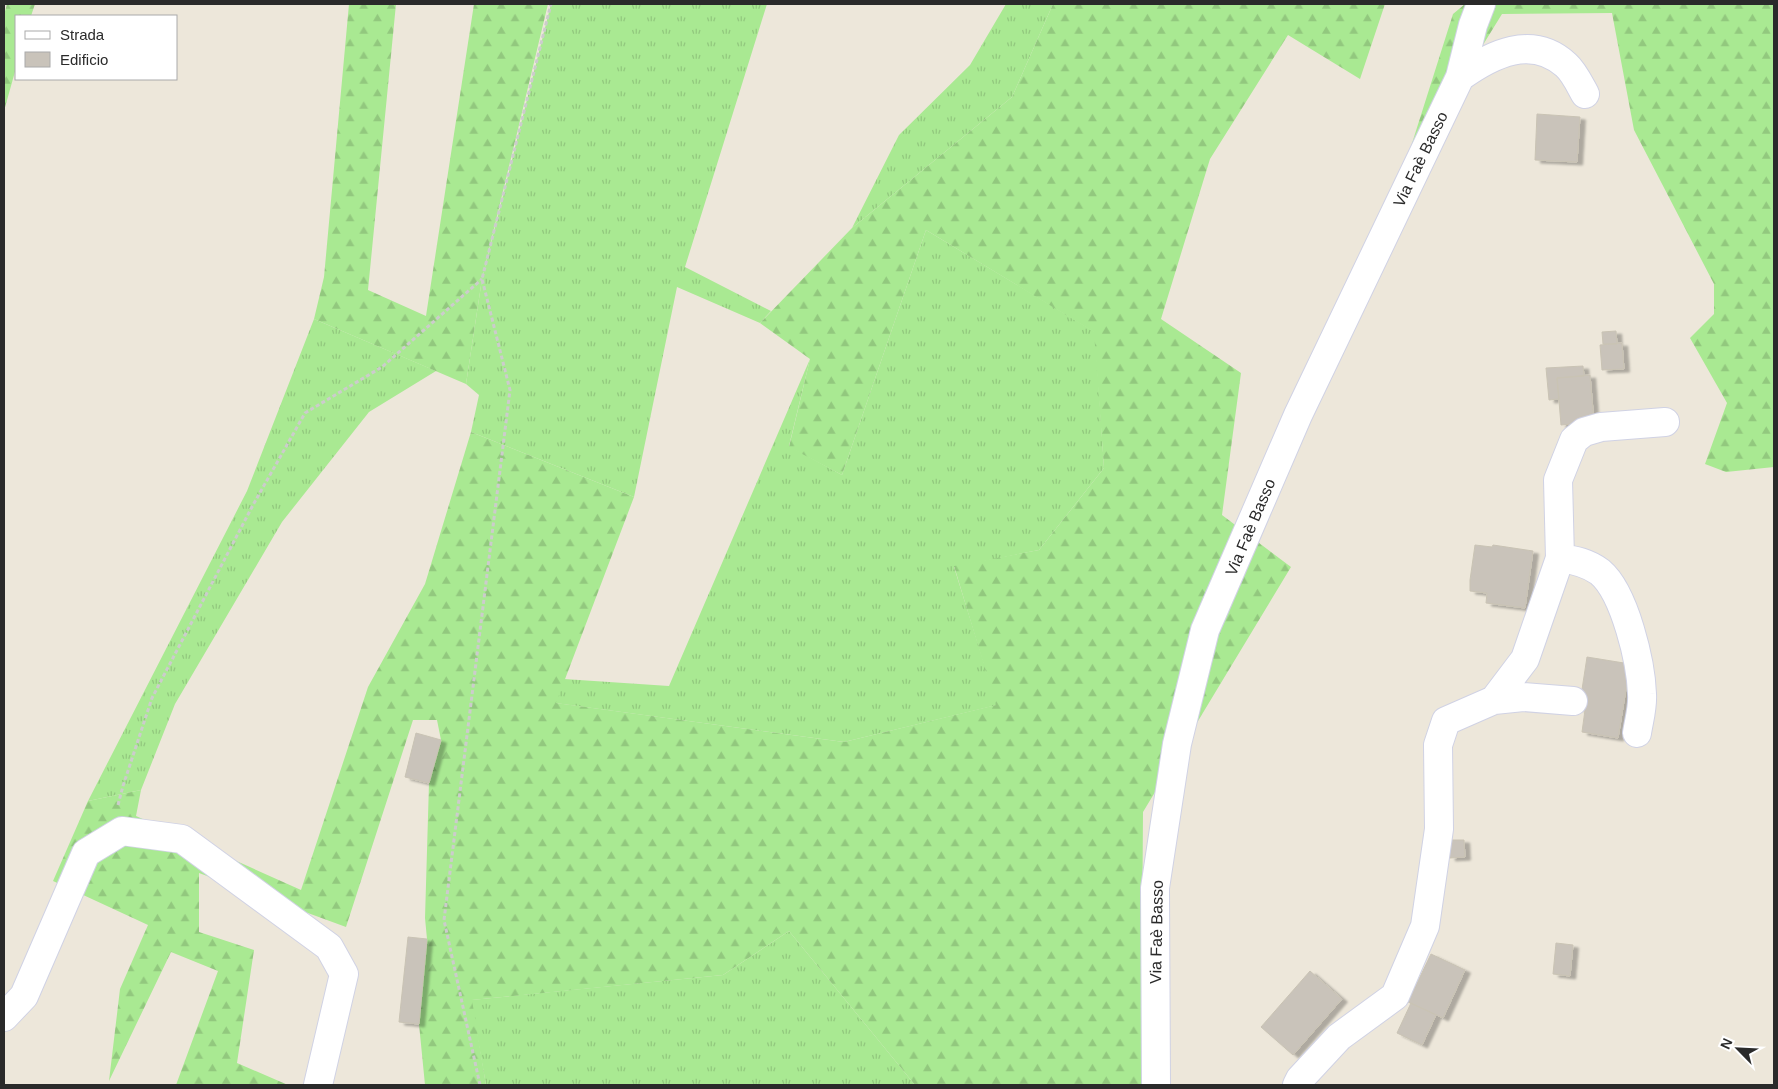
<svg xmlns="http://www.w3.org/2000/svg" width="1778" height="1089" font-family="Helvetica,sans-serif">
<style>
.grass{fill:url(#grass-tufts)}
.forest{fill:url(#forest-firs)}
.building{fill:#c9c3ba;stroke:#c9c3b4;filter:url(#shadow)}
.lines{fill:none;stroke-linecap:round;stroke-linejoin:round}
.minor-casing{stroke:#d0d2e4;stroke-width:30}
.path{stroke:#ccc;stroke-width:3;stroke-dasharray:4 2.5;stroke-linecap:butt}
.minor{stroke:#fff;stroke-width:28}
.labels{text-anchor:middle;stroke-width:4;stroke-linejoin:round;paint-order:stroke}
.street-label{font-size:16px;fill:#2a2a2a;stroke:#fff}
</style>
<defs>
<pattern id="grass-tufts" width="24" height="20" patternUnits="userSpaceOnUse" patternTransform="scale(1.25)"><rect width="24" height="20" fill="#a9e992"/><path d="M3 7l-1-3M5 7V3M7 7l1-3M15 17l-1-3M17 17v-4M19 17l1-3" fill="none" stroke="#92c87e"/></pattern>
<pattern id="forest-firs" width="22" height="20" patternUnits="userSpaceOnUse" patternTransform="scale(1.25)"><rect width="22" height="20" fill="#a9e992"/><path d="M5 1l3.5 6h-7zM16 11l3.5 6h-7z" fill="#92c87e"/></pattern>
<filter id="shadow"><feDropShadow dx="5.5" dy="3" stdDeviation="1" flood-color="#0004"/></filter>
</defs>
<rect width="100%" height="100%" fill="#ede7da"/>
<path class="grass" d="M551,4h216l-82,263 86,44 -11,12 -83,-36 -43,210 -163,-65 8,-37 -13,-11 16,-105z
M1006,4h47l-41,93 -160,131 47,-93 71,-70z
M926,230l169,102 9,136 -65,82 -85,17 43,138 -153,37 -289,-39 9,-24 105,7 141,-327 -21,87 53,29z
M314,319l122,52 -67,41 -87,110 -107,182 -34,86 -53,11 159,-310z
M789,931l126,154h-429l-15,-85 252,-25z"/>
<path class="forest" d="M7,4h28l-4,12h-15v52l-12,43v-96z
M349,4h47l-28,286 58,26 48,-312h74l-66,275 -16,105 -152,-65 10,-42z
M1053,4h332l-25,75 -72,-44 -78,124 -49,160 80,54 -19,142 69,52 -148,245 -2,273h-226l-126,-154 -66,44 -251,25 14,85h-61l-6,-61 8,-85 -2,-21 4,-135 12,-43 -4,-20h-24l-67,207 -147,-54v59l55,18 -17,113 51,22h-112l42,-114 -47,-19 -62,129 11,-92 28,-64 -95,-44 35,-80 53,-11 -5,26 165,74 67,-203 57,-103 46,-152 163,65 -78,206 288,39 152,-37 -42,-139 85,-16 65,-82 -10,-136 -168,-102 -84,245 -53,-28 21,-88 -50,-36 92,-95 160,-131z
M1465,4h190l3,1 6,-1h110v463l-48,5 -21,-8 22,-61 -37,-65 24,-24v-30l-80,-154 -22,-117 -110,1 -101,164 52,-164z"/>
<path class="building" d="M1537,114l43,3 -3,45 -42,-2z
M1616,331l1,13h-14l-1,-12z
M1622,343l2,26 -22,1 -2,-25z
M1583,366l1,10 -27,2 2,21 -10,1 -3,-32z
M1590,375l4,47 -33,3 -4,-47z
M1475,545l17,2 1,-2 40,6 -8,57 -39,-5 1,-10 -17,-2v-11z
M1587,657l43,7 -12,74 -36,-6 3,-22 -6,-1z
M416,733l25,7 -12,43 -24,-6z
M1449,840h15l1,17 -15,1z
M408,937l19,2 -8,85 -20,-2z
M1556,943l17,2 -3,31 -17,-2z
M1431,954l34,16 -22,48 -35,-16z
M1310,971l32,28 -49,56 -32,-28z
M1411,1003l25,12 -14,30 -25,-12z"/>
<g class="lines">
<g class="minor-casing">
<path id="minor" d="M1460,77c32,-23 72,-43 106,-12 8,7 14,20 19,29
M1560,558c15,2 28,5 40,14 25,21 41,91 42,122 1,13 -3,26 -5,39
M1494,700l29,-3 50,4
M4,1017l20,-21 62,-143 36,-22 60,8 147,108 15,27 -26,111
M1156,1085l-1,-197 22,-144 28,-114 93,-215 162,-338 13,-52 8,-21
M1297,1085l3,-6 39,-42 56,-41 30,-70 14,-97 -1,-84 8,-24 48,-21 31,-41 35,-101 -2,-78 16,-40 10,-8 17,-5 64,-5"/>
</g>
<path class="path" d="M118,805l5,-19 29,-88 101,-193 52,-92 77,-46 100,-88
M480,1085l-36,-165 66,-530 -28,-111 69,-275"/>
<use href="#minor" class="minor"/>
</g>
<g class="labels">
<g class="street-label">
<text transform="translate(1420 159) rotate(-64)" y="6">Via Faè Basso</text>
<text transform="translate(1250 527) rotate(-67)" y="6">Via Faè Basso</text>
<text transform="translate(1156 932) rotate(-89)" y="6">Via Faè Basso</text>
</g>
</g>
<rect width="1778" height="1089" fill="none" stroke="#2a2a2a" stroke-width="10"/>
<rect x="15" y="15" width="162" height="65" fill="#ffffff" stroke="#aaaaaa"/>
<rect x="25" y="31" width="25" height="8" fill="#ffffff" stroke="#aaaaaa"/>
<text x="60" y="40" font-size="15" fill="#2a2a2a">Strada</text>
<rect x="25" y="52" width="25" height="15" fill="#c9c3ba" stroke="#aaaaaa"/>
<text x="60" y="65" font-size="15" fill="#2a2a2a">Edificio</text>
<g transform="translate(1738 1049) rotate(294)" stroke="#ffffff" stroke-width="4" paint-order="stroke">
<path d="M0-4L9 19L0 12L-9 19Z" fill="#2a2a2a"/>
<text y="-8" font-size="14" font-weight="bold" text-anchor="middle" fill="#2a2a2a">N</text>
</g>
</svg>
